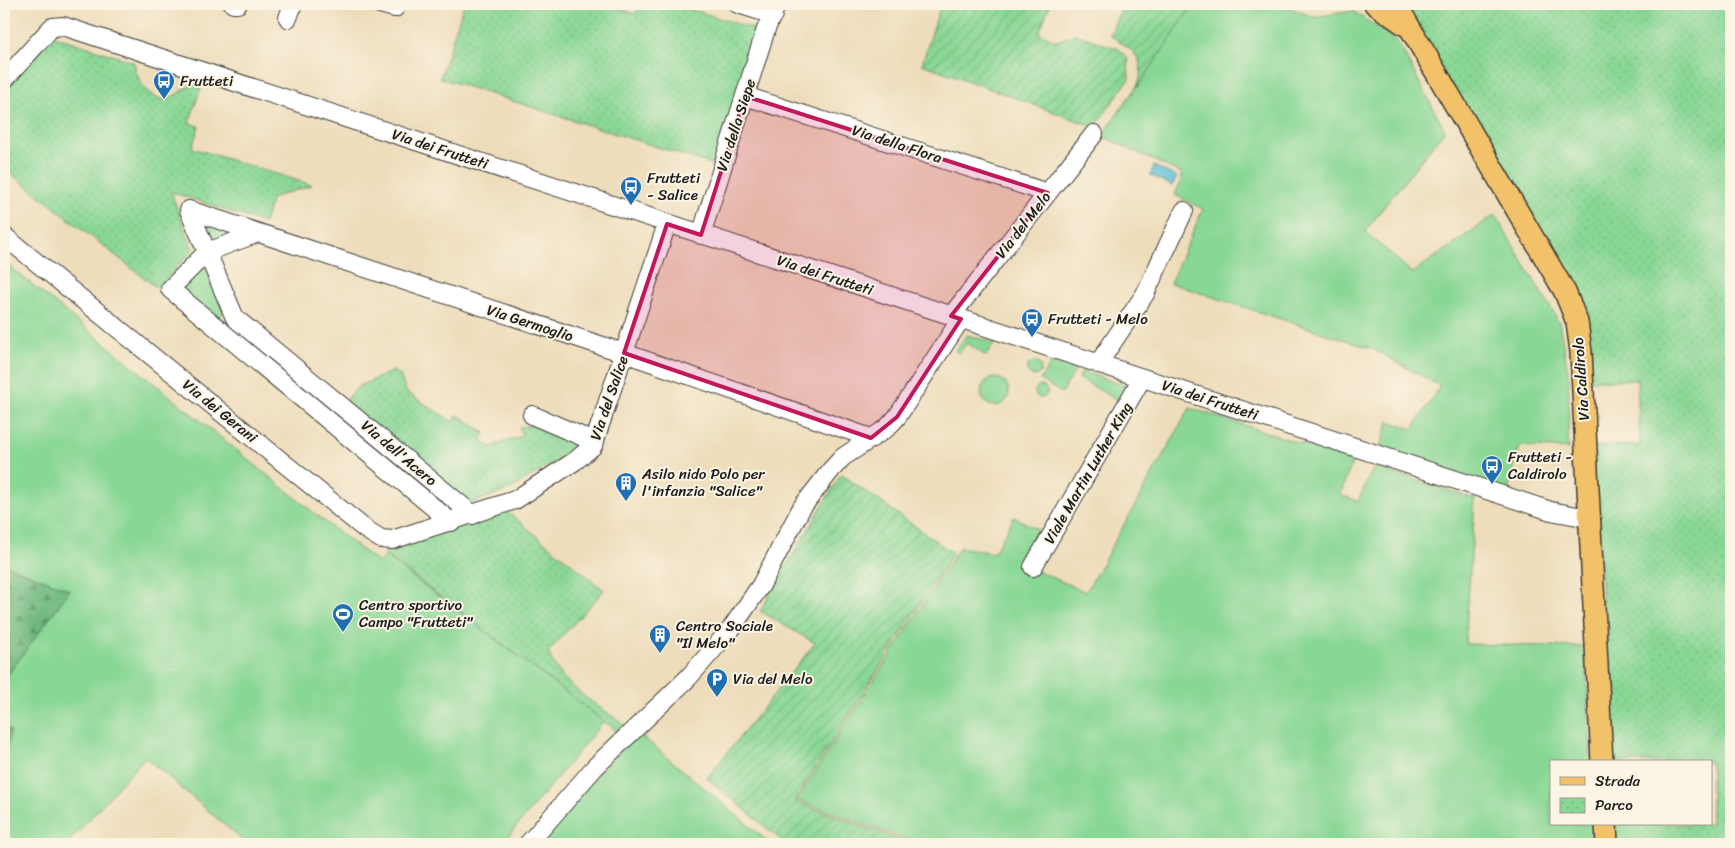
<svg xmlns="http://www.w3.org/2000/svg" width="1735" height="848" font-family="Sriracha,sans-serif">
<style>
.grass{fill:#89d795;stroke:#527a58}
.forest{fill:url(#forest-firs);stroke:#456a4d}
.park{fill:url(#park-dots);stroke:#527a58}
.garden{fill:url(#garden-furrows);stroke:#527a58}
.water{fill:#56bcd4;stroke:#396c78}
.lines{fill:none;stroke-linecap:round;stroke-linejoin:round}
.minor-casing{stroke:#3c3934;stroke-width:20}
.major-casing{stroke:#3c3934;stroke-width:24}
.minor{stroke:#fff;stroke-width:18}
.major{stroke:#f2c26a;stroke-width:21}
.marked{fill:#c2185b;fill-opacity:0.2;stroke:#c2185b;stroke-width:4;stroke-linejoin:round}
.labels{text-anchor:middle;stroke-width:4;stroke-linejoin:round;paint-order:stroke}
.poi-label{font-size:15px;fill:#1c1c1c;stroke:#fcf5e5;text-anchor:start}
.street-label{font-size:15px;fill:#1c1c1c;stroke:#fcf5e5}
</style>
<defs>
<pattern id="forest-firs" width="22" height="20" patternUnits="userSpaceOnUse" patternTransform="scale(1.25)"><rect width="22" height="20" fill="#6eb87e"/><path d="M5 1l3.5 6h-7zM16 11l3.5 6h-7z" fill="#5a9566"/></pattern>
<pattern id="park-dots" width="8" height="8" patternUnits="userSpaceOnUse" patternTransform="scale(1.25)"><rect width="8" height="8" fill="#89d795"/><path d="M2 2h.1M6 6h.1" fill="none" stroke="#76b880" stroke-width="1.8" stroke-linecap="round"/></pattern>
<pattern id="garden-furrows" width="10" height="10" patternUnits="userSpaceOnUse" patternTransform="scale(1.25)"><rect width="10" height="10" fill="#89d795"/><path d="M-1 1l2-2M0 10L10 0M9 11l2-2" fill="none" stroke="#76b880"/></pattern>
</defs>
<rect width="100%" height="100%" fill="#fcf5e5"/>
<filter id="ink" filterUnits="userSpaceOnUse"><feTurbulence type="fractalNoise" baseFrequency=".02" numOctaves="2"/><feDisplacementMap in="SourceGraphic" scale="10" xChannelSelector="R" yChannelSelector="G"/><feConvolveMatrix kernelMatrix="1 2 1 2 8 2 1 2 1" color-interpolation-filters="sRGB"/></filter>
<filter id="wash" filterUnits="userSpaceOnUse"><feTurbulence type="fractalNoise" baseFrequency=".0096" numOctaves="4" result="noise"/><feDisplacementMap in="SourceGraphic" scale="20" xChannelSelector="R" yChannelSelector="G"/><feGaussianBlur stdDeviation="1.12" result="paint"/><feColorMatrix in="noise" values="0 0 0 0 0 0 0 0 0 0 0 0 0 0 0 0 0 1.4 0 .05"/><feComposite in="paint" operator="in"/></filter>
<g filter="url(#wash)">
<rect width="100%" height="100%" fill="#edb"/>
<path class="grass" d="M1194,4h85l35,13 39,-6 44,30 48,89 -80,101 47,42 83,-58 64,107 10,55 -1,72 -48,-3 -12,45 -128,-44 9,-26 24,8 27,-43 -67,-37 -203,-66 33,-74 -28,-14 8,-21 -81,-38z
M203,218l36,13 -28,12z
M4,262l335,271 40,30 6,-7 219,165 -102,123h-255l-102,-87 -78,87h-63v-89l7,-24 -7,-7v-44l66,-90 -66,-26z
M204,263l20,49 -8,8 -36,-33z
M967,335l28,8 -9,13 -19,-13 -8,10 -4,-3z
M1052,361l24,8 -14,24 -22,-13z
M1027 369a7 7 0 1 1 14 0a7 7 0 1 1-14 0Z
M1082,371l47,16 -9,15 -41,-24z
M981 392a14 14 0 1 1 28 0a14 14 0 1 1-28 0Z
M1035 392a6 6 0 1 1 12 0a6 6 0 1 1-12 0Z
M324,398l129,106 -5,8 -129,-106z
M1190,408l163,52 -13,35 18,6 16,-34 101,32 -10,145 120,3 6,115h-40v62h44l1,20h-677l-122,-44 163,-253 34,6 20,-36 32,17 -18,33 58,25z
M638,733l133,111h-233l30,-40z"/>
<path class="forest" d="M4,564l66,26 -66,90z
M4,724l7,7 -7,24z"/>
<path class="park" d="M464,4h140l32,10 3,-10h35l83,26 -43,135 -274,-87z
M1404,4h327v840h-116l-1,-20h97v-62h-100l-18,-316 47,-1 -3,-65h-47l-5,-54z
M54,36l80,26c4,20 11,35 33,38l26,-16 8,3 -12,36 10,3 -7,22 120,37 -40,13 -8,25 -93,-31 22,58 -36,38 -153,-120v-78z
M393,371l7,4 6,17 47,30 5,-7 27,18 -4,7 9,7 32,-11 -3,-9 15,-2 47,21 -70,43 -43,15 -124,-102 15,-16z
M506,511l98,79 -56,62c13,34 48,52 77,73l-7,7 -235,-179z"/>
<path class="garden" d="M941,4h109l-11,29 18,8 18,-7 44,15 9,10 1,20 -34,48 -173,-63z
M1123,4h71l-57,84c11,-31 -4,-37 -27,-53z
M841,474l112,79 -159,248 118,43h-126l-79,-66 108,-135 -55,-32z"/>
<path class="water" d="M1154,166l23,11 -5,9 -22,-11z"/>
</g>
<g filter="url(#ink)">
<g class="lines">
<g class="minor-casing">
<path id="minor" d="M233,4h5
M380,4l15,4 1,-4
M738,4l35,11
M288,18l5,-14
M4,80l48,-53 11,-1 1488,485 37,7
M745,96l303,97
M189,210l435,143 247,85
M189,210l46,108 238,197
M258,233l-51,19 -37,37 281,233
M701,235l65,-206 11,-25
M4,236l361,293 16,10 11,1 123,-40 60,-39 18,-15 74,-222
M951,316l143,-182
M1098,364l47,-70 39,-83
M532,415l63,27
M1033,567l109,-189
M528,844l67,-77 93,-89 43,-49 30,-44 41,-78 29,-37 12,-13 44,-29 10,-11 64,-98"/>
</g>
<g class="major-casing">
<path id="major" d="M1375,4l30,21
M1396,4l169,288 12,30 4,30 21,410
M1606,824l1,20"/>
</g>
<use href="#minor" class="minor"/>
<use href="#major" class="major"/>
</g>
</g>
<path class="marked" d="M745,96l303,97 -97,123 10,3 -64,98 -26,21 -247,-85 43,-129 34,11z"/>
<defs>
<g id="bus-pin" transform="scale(1.125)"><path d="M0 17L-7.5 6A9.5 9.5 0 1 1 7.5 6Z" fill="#1f6fb2" stroke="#fcf5e5"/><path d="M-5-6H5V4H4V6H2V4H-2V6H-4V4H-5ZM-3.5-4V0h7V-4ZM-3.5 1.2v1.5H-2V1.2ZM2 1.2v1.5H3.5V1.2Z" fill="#fff"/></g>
<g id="building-pin" transform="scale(1.125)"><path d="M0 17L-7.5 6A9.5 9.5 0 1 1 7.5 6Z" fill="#1f6fb2" stroke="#fcf5e5"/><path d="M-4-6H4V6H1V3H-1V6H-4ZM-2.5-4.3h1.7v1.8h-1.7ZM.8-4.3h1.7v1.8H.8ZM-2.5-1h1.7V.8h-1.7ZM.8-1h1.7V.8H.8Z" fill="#fff"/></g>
<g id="stadium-pin" transform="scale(1.125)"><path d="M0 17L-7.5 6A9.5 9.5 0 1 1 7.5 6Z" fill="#1f6fb2" stroke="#fcf5e5"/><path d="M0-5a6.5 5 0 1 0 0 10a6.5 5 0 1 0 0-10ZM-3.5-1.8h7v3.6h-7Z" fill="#fff"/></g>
<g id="parking-pin" transform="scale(1.125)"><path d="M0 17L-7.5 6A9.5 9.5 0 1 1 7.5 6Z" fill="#1f6fb2" stroke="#fcf5e5"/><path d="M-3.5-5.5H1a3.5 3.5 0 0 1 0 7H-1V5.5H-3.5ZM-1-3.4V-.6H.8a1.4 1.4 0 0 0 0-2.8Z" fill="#fff"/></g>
</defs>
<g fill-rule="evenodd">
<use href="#bus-pin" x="164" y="81"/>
<use href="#bus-pin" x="631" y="187"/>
<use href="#bus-pin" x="1032" y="319"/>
<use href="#bus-pin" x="1492" y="466"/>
<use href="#building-pin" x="626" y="483"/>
<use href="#stadium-pin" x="343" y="614"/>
<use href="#building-pin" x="660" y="635"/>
<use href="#parking-pin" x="717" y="679"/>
</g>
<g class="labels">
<g class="poi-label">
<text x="180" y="86">Frutteti</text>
<text x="647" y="183">Frutteti<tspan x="647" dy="17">- Salice</tspan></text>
<text x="1048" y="324">Frutteti - Melo</text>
<text x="1508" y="462">Frutteti -<tspan x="1508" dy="17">Caldirolo</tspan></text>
<text x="642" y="479">Asilo nido Polo per<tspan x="642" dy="17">l'infanzia "Salice"</tspan></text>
<text x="359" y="610">Centro sportivo<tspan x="359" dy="17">Campo "Frutteti"</tspan></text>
<text x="676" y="631">Centro Sociale<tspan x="676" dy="17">"Il Melo"</tspan></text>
<text x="733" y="684">Via del Melo</text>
</g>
<g class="street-label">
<text transform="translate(736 125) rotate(-72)" y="5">Via della Siepe</text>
<text transform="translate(897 144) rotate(18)" y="5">Via della Flora</text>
<text transform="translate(440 149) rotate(18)" y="5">Via dei Frutteti</text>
<text transform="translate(1023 225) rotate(-52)" y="5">Via del Melo</text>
<text transform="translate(825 275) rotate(18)" y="5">Via dei Frutteti</text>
<text transform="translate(530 323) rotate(18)" y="5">Via Germoglio</text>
<text transform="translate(1581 379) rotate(-94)" y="5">Via Caldirolo</text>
<text transform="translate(609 398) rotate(-71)" y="5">Via del Salice</text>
<text transform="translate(1210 400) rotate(18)" y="5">Via dei Frutteti</text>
<text transform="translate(220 411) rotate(39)" y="5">Via dei Gerani</text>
<text transform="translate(399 453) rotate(40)" y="5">Via dell'Acero</text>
<text transform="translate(1088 473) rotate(-60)" y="5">Viale Martin Luther King</text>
</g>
</g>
<rect width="1735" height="848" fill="none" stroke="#fcf5e5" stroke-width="20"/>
<rect x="1550" y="760" width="162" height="65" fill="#fcf5e5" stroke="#a29e95"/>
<rect x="1560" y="777" width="25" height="8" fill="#f2c26a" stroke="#a29e95"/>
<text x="1595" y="786" font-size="15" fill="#1c1c1c">Strada</text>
<rect x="1560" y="798" width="25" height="15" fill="url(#park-dots)" stroke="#a29e95"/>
<text x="1595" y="810" font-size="15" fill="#1c1c1c">Parco</text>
</svg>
